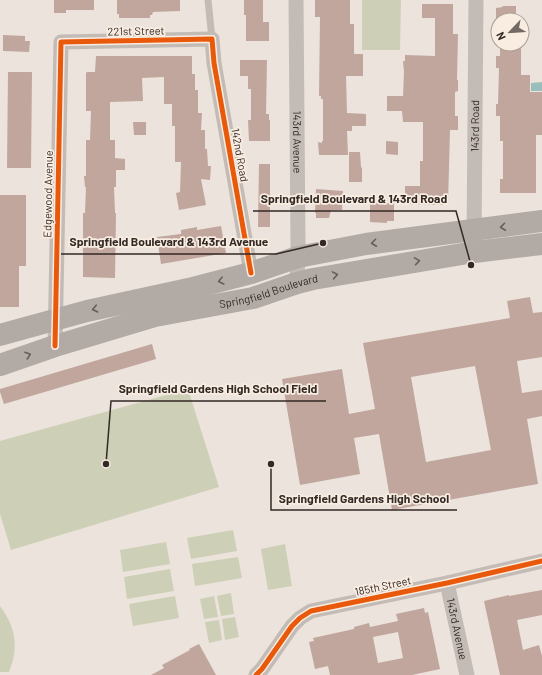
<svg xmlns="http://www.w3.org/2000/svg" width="542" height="675" font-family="Barlow,sans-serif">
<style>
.green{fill:#cdd0b6}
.water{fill:#98bfbc}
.building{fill:#c0a69d;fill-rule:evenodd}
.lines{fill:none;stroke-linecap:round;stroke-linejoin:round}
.lane{stroke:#c3bbb6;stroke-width:7}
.street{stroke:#c3bbb6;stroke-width:15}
.primary{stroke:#b2aaa5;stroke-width:22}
.cycleway-casing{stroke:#f9ede2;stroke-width:8}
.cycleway{stroke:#e8590c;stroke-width:5}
.oneway{stroke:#665d58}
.labels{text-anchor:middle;stroke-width:3.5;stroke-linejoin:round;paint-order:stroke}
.street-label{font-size:11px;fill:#332925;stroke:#f9ede2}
.leader{fill:none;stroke:#332925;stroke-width:1.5}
.callout-dot{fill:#332925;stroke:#f9ede2;stroke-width:1.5}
.callout-label{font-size:12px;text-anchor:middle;font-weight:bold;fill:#332925;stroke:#f9ede2;stroke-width:3.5;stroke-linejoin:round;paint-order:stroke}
</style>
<rect width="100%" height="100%" fill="#ebe3dc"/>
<path class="green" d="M362,0h39l-1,50h-38z
M188,389l31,98 -208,63 -11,-36v-73z
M233,530l4,21 -46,8 -4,-21z
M166,542l4,22 -47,8 -3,-22z
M285,544l7,42 -24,4 -7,-41z
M238,557l4,21 -47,8 -3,-22z
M170,569l4,22 -47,8 -3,-22z
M231,593l3,21 -13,2 -4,-20z
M175,596l4,22 -46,8 -4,-22z
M214,596l4,21 -14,2 -4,-20z
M0,606c16,21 19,42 9,66h-9z
M235,617l4,20 -14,3 -3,-21z
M219,620l3,20 -13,3 -4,-21z"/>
<path class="water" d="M542,82v9h-11v-8z"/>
<path class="building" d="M54,0h40v10h-28v3h-12z
M117,0h63v11l-27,1 -1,3h-2v3h-31v-4h-2z
M244,0h19v22h6v19h-23v-26h-2z
M315,0h35v24h4v30h9v22h-17l1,37 19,1v12h-14v5h-5l1,24h-29l-1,-13 4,1v-2h1v-42h-2v-3h-2l1,-79h-5z
M422,4h31v30h5l-1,46h1v11l-3,1v24h3v14h-8l-2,74h-5v1l-38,-1v-18h15v-25h3v-39h-20l-1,-11h-15v-15h16l1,-24 -1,-11h2v-6l30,1v-38h-13z
M502,6h14v14h-20v-12l7,-1z
M3,35l22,1v5h5l-1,11 -26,-1z
M500,44h21v31h9v17h12v43h-6v58h-36v-14h3v-38h-3v-25h-4v-12h2l1,-36h-3v-12h4z
M96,56h96v18h3v16h3v23h4l-1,17h4v19h2l1,17h3l-1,14 -9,-1 5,26 -27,5 -3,-17 4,-1 1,-30h-6v-36h-3v-22h-8v-27l-22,1 1,23 -33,1v38h5v18l10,1v11h-9v17h-2l1,26h1l-1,65 -32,-1v-64h2l1,-26h-1l-1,-11h2v-36h4l1,-29h-5v-38l1,-1h8z
M240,60h27l-1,54h3v6h1v21h-21l-1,-21h3v-31h-3v-13h-8z
M8,72h24l-1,96h-24z
M133,122h13v13h-12z
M386,141l12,1v13l-12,-1z
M349,152h11l1,15 1,1v14h-13z
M259,164h11v63h-12z
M316,189l27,2 -1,19h-11l-2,8h-13v-5h-1z
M0,195h26v71h-7v41h-19z
M370,203h24v18h-7v2l-17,-1z
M221,226l5,27 -65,11 -4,-27 24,-3v-4l16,-3v3z
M530,297l3,16 9,-1v45l-25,4 5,32 20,-3v26l-15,3 11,65 -146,26 -13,-76 -25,4 6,36 -60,11 -18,-106 60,-10 7,45 26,-5 -12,-66 147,-25 -3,-17zM475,366l16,84 -65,12 -15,-85z
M152,344l4,15 -152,45 -4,-12v-3z
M542,590v25l-25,5 6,30 16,-5 3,11v19h-42l-16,-74 25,-6v1z
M424,608l1,5 3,-1 12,57 -28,6h-82l-2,-9 -13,3 -6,-27 5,-1 -1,-3 41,-9v-2l15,-4 1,4 28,-6 -2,-7zM398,632l5,26 -25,5 -5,-26z
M199,644l17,31h-65l13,-7 -2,-3 28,-15 -1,-1z"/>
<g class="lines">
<path class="lane" d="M208,0l4,39"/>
<g class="street">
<path id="s1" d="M296,0l2,245 -1,38"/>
<path id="s2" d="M474,239l2,-239"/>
<path d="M55,346l6,-304 151,-3 2,24 37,210"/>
<path id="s3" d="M447,583l20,92"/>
<path d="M256,675l6,-6 30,-43 8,-8 11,-7 136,-28 95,-22"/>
</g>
<g class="primary">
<path d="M0,335l87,-24 106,-23 58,-15 47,-16 68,-13 176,-23"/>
<path id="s4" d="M0,365l55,-19 100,-30 98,-18 44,-15 16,-4 161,-27 68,-8"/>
</g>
<g class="cycleway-casing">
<path id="cycleway" d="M55,346l6,-304 151,-3 2,24 37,210
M256,675l6,-6 30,-43 8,-8 11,-7 136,-28 95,-22"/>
</g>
<use href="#cycleway" class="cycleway"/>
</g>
<defs><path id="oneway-chevron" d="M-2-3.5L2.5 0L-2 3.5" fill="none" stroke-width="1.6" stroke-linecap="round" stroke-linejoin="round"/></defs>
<g class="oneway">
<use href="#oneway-chevron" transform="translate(503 227) rotate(172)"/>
<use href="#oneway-chevron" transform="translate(374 243) rotate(173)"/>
<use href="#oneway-chevron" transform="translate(417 261) rotate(-9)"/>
<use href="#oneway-chevron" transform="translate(335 275) rotate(-10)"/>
<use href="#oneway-chevron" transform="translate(221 281) rotate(166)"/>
<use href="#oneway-chevron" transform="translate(95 309) rotate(168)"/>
<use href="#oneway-chevron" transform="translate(28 355) rotate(-19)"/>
</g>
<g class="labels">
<g class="street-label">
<text transform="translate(136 31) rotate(-1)" y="4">221st Street</text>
<text dy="4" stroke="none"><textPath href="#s2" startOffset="113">143rd Road</textPath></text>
<text dy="4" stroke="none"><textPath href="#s1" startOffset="142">143rd Avenue</textPath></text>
<text transform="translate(240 155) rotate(80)" y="4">142nd Road</text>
<text transform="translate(48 194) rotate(-89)" y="4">Edgewood Avenue</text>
<text dy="4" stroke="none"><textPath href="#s4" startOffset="279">Springfield Boulevard</textPath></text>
<text transform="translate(383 586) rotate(-12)" y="4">185th Street</text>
<text dy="4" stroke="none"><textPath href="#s3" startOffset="47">143rd Avenue</textPath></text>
</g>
</g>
<path class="leader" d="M471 265L456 211H253M323 243L276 254H61M106 464L111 401H326M271 464L271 510H457"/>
<g class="callout-dot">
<circle cx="471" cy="265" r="4"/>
<circle cx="323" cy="243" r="4"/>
<circle cx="106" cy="464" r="4"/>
<circle cx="271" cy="464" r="4"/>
</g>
<g class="callout-label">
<text x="354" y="203">Springfield Boulevard &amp; 143rd Road</text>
<text x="169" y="246">Springfield Boulevard &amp; 143rd Avenue</text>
<text x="218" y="393">Springfield Gardens High School Field</text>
<text x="364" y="503">Springfield Gardens High School</text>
</g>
<g transform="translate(510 32) rotate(245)"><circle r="19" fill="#f9ede2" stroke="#aa9f96"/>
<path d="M0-3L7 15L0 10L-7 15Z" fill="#736a65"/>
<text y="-6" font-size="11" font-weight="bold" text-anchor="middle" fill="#332925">N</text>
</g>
</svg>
